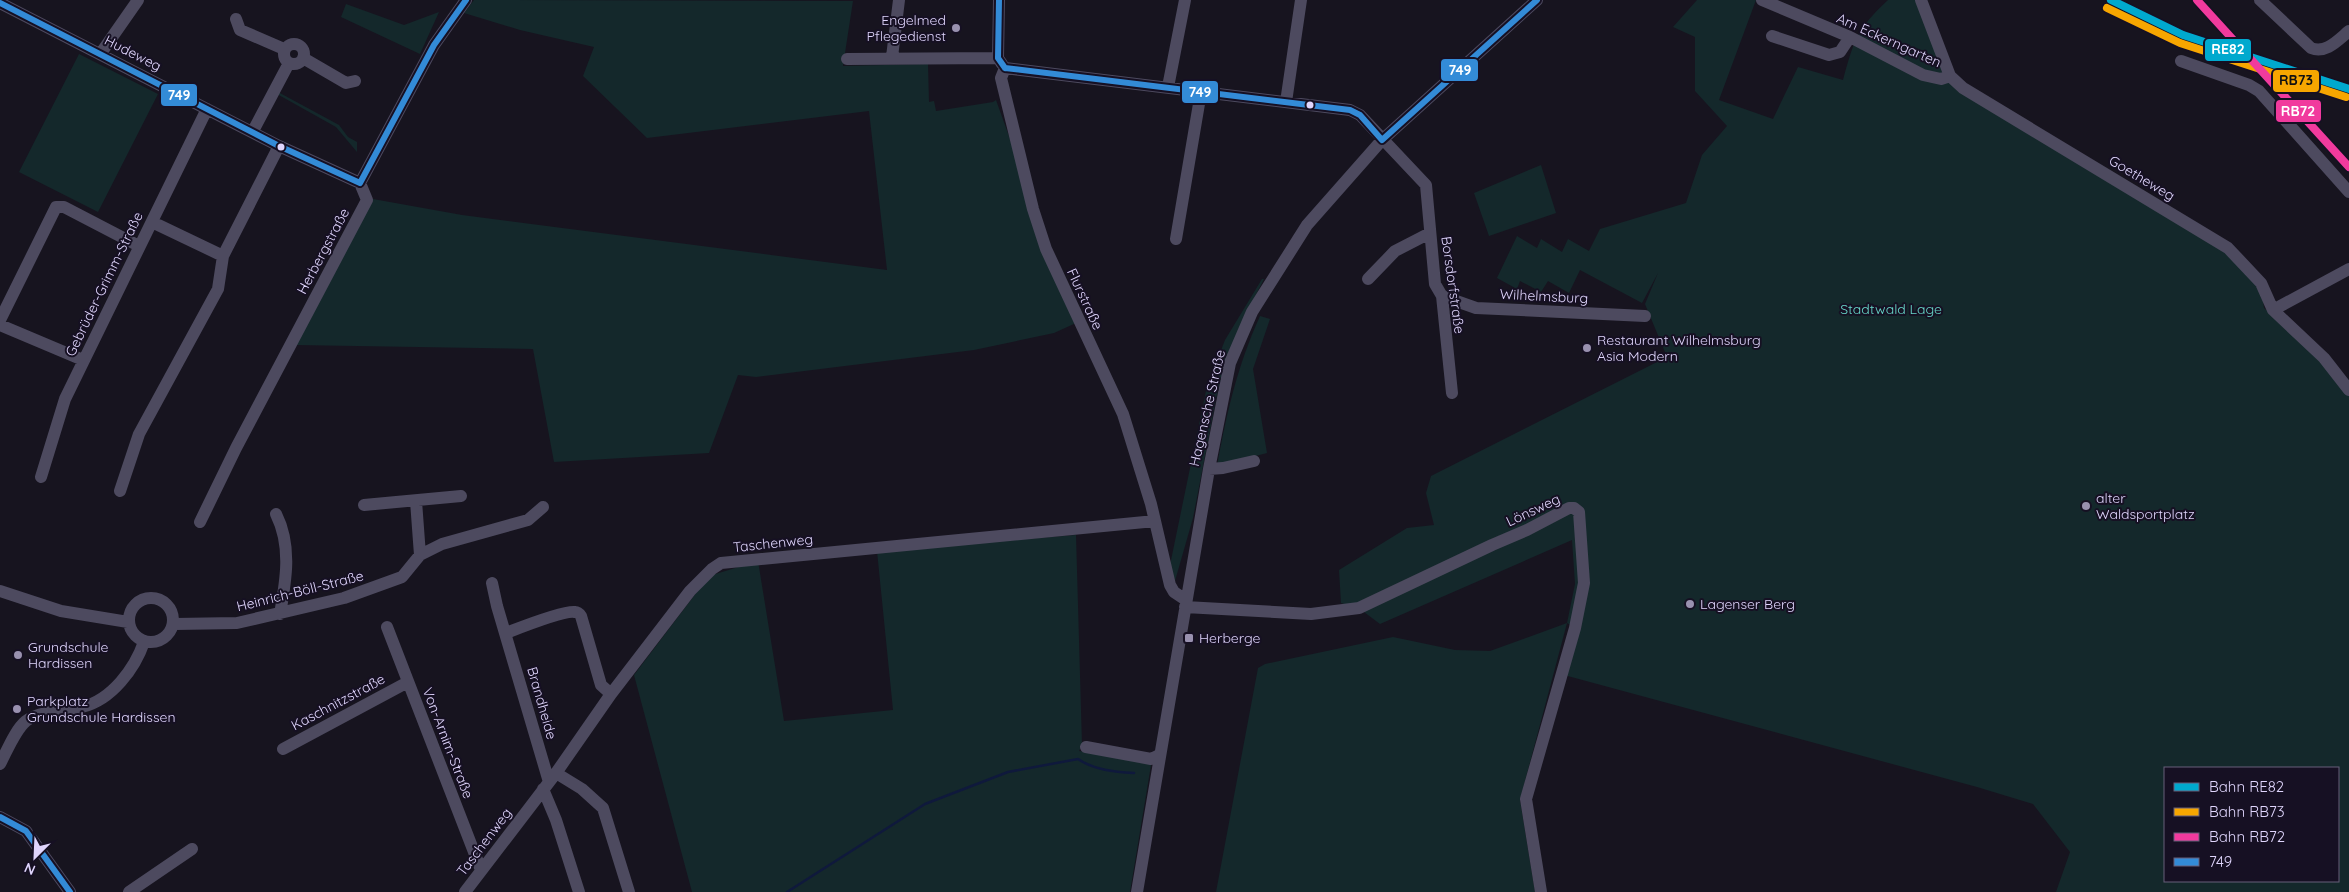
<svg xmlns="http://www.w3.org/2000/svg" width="2349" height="892" font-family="Quicksand,sans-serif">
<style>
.green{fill:#14282b;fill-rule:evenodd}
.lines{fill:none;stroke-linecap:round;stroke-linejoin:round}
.stream{stroke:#0f193c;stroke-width:2.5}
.minor{stroke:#4d4a5f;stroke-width:12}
.bus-1-casing{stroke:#161023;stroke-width:10}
.bus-1{stroke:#338bd7;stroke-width:6}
.rail-1-casing{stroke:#161023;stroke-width:11}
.rail-2-casing{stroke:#161023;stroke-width:11}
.rail-3-casing{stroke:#161023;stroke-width:11}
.rail-1{stroke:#00a9ce;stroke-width:8}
.rail-2{stroke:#f7a600;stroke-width:8}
.rail-3{stroke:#f13a9d;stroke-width:8}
.poi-dot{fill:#9991af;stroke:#161023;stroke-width:2}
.bus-dot{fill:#dfd5fc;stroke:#161023;stroke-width:2}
.labels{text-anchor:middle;stroke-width:4;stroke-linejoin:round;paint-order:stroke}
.poi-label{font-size:14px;fill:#dfd5fc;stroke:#161023;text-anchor:start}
.street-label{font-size:14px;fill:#dfd5fc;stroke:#161023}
.park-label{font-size:14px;fill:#67d7c9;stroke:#161023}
.line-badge{stroke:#161023;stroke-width:2}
.badge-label{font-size:14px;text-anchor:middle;font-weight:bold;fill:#fff}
.pale-badge-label{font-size:14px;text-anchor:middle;font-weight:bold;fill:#111}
</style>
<rect width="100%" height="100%" fill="#17141f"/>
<path class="green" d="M474,0l379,1 -10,65 85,-2 1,38 5,-1 2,10 57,-9 3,-2 80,223 -22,10 -80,17 -218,27 -18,-2 -29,78 -155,9 -21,-113 -238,-4 78,-146 89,16 425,55 -18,-159 -222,27 -64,-62 11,-29 -74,-17 -56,-17z
M1697,0h59l-37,100 54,19 25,-52 45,13c11,-40 14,-51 45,-80h29l32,82 275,167 37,38 3,21 66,56 19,26v502h-293l14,-40 -37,-48 -56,-17 -413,-112 12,-47 -9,-5 -47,177 15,92h-319l42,-224 7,-4 128,-27 62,13 35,1 77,-28 8,-39 -3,-44 -192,84 -20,-15 -19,-6 -2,-33 68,-42 27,-3 -8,-32 5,-17 236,-119 -22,-53 13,-31 -16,30 -62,-33 -11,23 -21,-12 -7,11 -21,-11 -3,8 -20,-11 20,-42 20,12 4,-9 21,13 6,-13 21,12 11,-22 86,-26 16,-48 25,-29 -32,-35v-54l-22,-10zM2165,768h173v113h-173z
M346,4l58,21 35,-13 -19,42 -79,-37z
M79,54l79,40 -60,118 -79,-40z
M278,92l61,33 9,12 9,5v10l-21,-25 -59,-33z
M1541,165l15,48 -67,23 -15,-43z
M1262,279h2l-22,43 -13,31 -12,41 -24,124 -18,63 -5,-16 37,-179 18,-46z
M1260,316l10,3 -17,50 14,84 -50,13c10,-54 20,-99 43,-150z
M1076,535l6,210 -3,6 73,8 -22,133h-438l-58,-217 75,-99 49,-15 26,160 109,-11 -16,-159z"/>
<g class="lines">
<path class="stream" d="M787,892l138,-88 83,-32 70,-13c16,11 37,13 56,14"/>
<path class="minor" d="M999,0l-1,58 4,6
M1762,0l88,37 73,38 18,4 9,-3
M1921,0l29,76 13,12 265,160 33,35 12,27 51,48 25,32
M2260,0l51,48c15,6 27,-8 38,-17
M0,3l279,143 81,37
M236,19l4,11 44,19
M1772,36l57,19 11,-3 10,-15
M284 54a10 10 0 1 1 20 0a10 10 0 1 1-20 0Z
M101,53l37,-53
M892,57l7,-57
M303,58l43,25 9,-2
M847,59l151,-1
M2181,61l68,24 10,6 90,101
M1005,68l345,42 10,5 66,70 9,99 7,12 10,97
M1005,68l-4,10 32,131 13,40 77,165 28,90 19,81 4,7 12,8
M1168,87l17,-87
M1286,102l15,-102
M253,131l36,-68
M360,183l74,-138 32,-45
M152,222l71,34
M1176,239l25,-147
M1368,279l27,-28 35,-18
M1442,296l34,12 169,8
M2273,310l76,-41
M0,320l56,-113h8l75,39
M0,325l83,35
M1209,469l14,-1 31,-7
M41,477l24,-78 142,-290
M120,491l19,-57 79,-145 5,-33 56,-110
M416,501l4,54
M364,505l97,-9
M276,514c16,32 10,66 4,100
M200,522l36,-74 131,-248 -7,-17
M492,583l5,23 52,176
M0,591l61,20 67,11
M129 620a22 22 0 1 1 44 0a22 22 0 1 1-44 0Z
M1185,607l126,7 48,-6 133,-63 35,-15 42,-22h5l5,4 5,71 -9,45 -49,171 15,93
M175,624l62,-1 107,-25 58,-21 18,-22 22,-11 86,-24 15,-13
M387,627l94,243
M506,633c13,-5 58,-23 69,-21 3,0 4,1 6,4l20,69 10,9
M1086,747l65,12 8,-4
M283,749l125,-67
M0,764c7,-13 15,-34 26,-43 13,-10 41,-11 56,-14 30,-7 53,-39 62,-65
M556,773l26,16 21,19 26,84
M543,789l13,31 23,72
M0,817l26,14 44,61
M129,892l63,-43
M465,892l91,-119 55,-79 79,-103 22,-22 9,-6 434,-42
M1137,892l72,-423 21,-106 22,-51 55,-87 75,-85 155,-140"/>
<g class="bus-1-casing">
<path id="bus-1" d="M999,0l-1,58 7,10
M0,3l279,143 81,37
M1005,68l345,42 10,5 22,25
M1382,140l155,-140
M360,183l74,-138 32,-45
M0,817l26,14 44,61"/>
</g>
<use href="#bus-1" class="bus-1"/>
<g class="rail-1-casing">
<path id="rail-1" d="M2111,0l72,35 166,54"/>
</g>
<g class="rail-2-casing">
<path id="rail-2" d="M2107,8l73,35 166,54"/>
</g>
<g class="rail-3-casing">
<path id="rail-3" d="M2197,0l152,167"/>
</g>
<use href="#rail-1" class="rail-1"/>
<use href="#rail-2" class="rail-2"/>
<use href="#rail-3" class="rail-3"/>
</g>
<g class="poi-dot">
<circle cx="956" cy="28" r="5"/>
<circle cx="1587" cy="348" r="5"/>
<circle cx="2086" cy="506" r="5"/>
<circle cx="1690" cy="604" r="5"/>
<rect x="1184" y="633" width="10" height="10" rx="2.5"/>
<circle cx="18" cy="655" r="5"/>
<circle cx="17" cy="709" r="5"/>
</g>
<g class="bus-dot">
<circle cx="1310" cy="105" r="4.5"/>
<circle cx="281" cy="147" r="4.5"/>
</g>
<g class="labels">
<g class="poi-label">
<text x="946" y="25" text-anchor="end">Engelmed<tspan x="946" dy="16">Pflegedienst</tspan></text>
<text x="1597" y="345">Restaurant Wilhelmsburg<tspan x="1597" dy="16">Asia Modern</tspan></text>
<text x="2096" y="503">alter<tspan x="2096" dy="16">Waldsportplatz</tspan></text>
<text x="1700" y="609">Lagenser Berg</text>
<text x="1199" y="643">Herberge</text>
<text x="28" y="652">Grundschule<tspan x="28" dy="16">Hardissen</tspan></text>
<text x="27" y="706">Parkplatz<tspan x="27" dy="16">Grundschule Hardissen</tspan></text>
</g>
<g class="street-label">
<text transform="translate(1889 40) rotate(24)" y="5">Am Eckerngarten</text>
<text transform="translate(133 53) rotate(27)" y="5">Hudeweg</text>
<text transform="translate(2142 178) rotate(31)" y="5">Goetheweg</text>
<text transform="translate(323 251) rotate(-62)" y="5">Herbergstraße</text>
<text transform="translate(104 284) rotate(-64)" y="5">Gebrüder-Grimm-Straße</text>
<text transform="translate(1453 285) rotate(82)" y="5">Borsdorfstraße</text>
<text transform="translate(1544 296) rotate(3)" y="5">Wilhelmsburg</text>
<text transform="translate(1085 299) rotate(65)" y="5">Flurstraße</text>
<text transform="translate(1207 408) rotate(-77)" y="5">Hagensche Straße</text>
<text transform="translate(1533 510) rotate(-25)" y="5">Lönsweg</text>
<text transform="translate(773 543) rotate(-6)" y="5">Taschenweg</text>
<text transform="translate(300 591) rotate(-14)" y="5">Heinrich-Böll-Straße</text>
<text transform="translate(338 702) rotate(-28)" y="5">Kaschnitzstraße</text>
<text transform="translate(542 703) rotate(74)" y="5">Brandheide</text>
<text transform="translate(448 743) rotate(69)" y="5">Von-Arnim-Straße</text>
<text transform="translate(484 842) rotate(-53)" y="5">Taschenweg</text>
</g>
<g class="park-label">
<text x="1891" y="314">Stadtwald Lage</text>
</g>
</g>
<g class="line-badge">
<rect x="2204" y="38" width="48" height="24" rx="5" fill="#00a9ce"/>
<rect x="1440" y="58" width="39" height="24" rx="5" fill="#338bd7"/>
<rect x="2272" y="69" width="48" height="24" rx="5" fill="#f7a600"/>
<rect x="1181" y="80" width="38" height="24" rx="5" fill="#338bd7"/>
<rect x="160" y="83" width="38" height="24" rx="5" fill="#338bd7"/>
<rect x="2275" y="99" width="47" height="24" rx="5" fill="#f13a9d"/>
</g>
<g class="badge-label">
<text x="2228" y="54">RE82</text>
<text x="1460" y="75">749</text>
<text x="1200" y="97">749</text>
<text x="179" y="100">749</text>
<text x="2298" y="116">RB72</text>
</g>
<g class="pale-badge-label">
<text x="2296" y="85">RB73</text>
</g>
<rect x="2164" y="767" width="175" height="115" fill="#161023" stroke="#665f7a"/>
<rect x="2174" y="783" width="25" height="8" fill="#00a9ce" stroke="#665f7a"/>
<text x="2209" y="792" font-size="15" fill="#dfd5fc">Bahn RE82</text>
<rect x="2174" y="808" width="25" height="8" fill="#f7a600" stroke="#665f7a"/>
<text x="2209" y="817" font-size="15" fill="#dfd5fc">Bahn RB73</text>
<rect x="2174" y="833" width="25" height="8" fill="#f13a9d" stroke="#665f7a"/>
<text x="2209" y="842" font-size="15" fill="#dfd5fc">Bahn RB72</text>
<rect x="2174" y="858" width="25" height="8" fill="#338bd7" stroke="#665f7a"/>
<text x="2209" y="867" font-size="15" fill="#dfd5fc">749</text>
<g transform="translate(35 857) rotate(204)" stroke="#161023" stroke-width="4" paint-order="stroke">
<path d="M0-4L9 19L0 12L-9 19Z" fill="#dfd5fc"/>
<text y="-8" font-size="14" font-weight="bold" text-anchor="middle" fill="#dfd5fc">N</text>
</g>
</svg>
